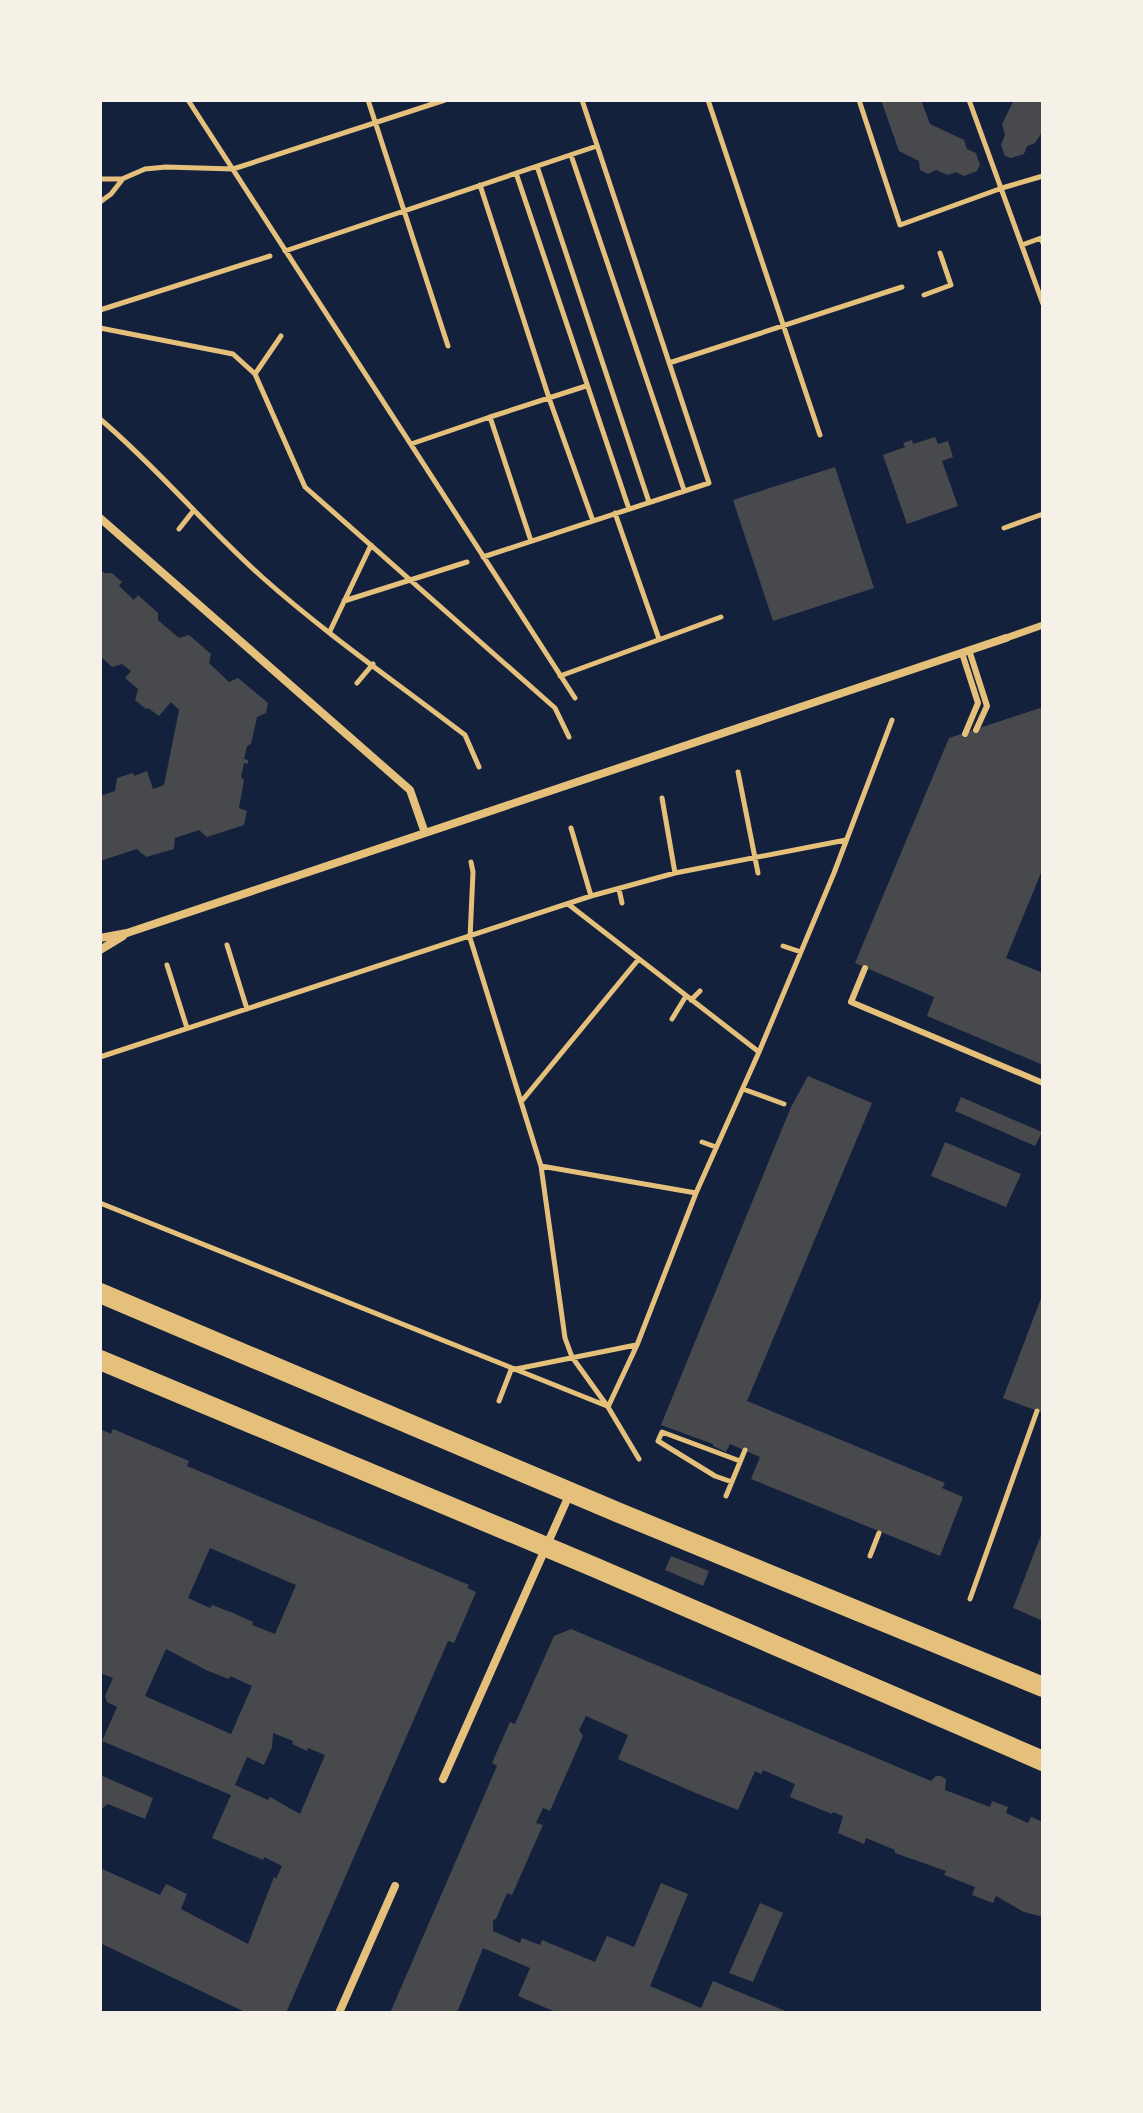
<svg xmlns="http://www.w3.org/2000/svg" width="1143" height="2113" font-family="'Fira Sans Condensed',sans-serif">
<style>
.building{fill:#48494c;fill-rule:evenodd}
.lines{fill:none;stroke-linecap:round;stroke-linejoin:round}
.path{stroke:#e5c07b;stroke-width:5}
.service{stroke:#e5c07b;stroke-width:6}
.pedestrian{stroke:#e5c07b;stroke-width:7}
.minor{stroke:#e5c07b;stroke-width:8}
.primary{stroke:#e5c07b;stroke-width:20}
</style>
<rect width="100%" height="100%" fill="#14213d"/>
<path class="building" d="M881,100h40l9,24 34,16 3,9 9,4 4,12 -3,6 -13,5 -8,-4 -8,3 -12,-5 -8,4 -8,-4 -1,-9 -20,-10z
M1014,100h29v31l-8,12 -8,3 -3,8 -13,4 -6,-2 -4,-11 4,-10 -3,-11z
M935,437l3,7 10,-3 5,16 -11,4 16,45 -51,18 -24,-69 22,-8 -2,-4 9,-3 1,4z
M835,467l39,121 -101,33 -40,-121z
M100,570l4,3h8l10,9 -3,4 15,14 4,-5 20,18v7l21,18 10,-3 22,19 -2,9 20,19 9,-4 30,25 -2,10 -9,4 -6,27 -4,2 -3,13 4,1v4l-4,-1 -3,14 3,3 -5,28 8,3 -3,14 -37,12 -8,-7 -24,8 -1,11 -28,8 -9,-8 -37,12v-65l15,-5 2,-13 16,-5 1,3 13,-5 6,18 11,-4 15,-75 -8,-8 -12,14 -11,-8 -2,1 -11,-9 3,-11 -13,-11 6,-7 -9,-7 -10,3 -12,-11z
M1043,707v161l-37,90 37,15v92l-116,-49 7,-19 -79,-34 94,-225z
M808,1076l64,27 -125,298 198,82 -3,5 21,9 -23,59 -189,-77 9,-22 -30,-13 -4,8 -13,-6v-2l-52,-19 130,-318z
M961,1097l81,35 -7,14 -80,-35z
M945,1142l76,32 -15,33 -75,-31z
M1043,1293v120l-40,-15z
M100,1429l11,5 2,-5 76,32 -2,5 282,119 -2,3 9,4 -22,51 -6,-2 -162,372h-39l-147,-70v-75l60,27 6,-11 21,10 -6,15 67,35 26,-67 2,2 6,-13 -18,-9 -1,3 -51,-22 19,-43 -129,-54 15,-34 -10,-5 -2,-6 8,-18 -13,-5zM210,1548l86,37 -21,49 -23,-9 1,-3 -20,-9 -21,-8 -2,3 -22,-10zM166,1649l42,22 21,8 1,-3 22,10 -21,48 -86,-38zM273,1733l20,8 -1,3 15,7 1,-3 17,7 -25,59 -30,-17 -2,3 -33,-15 12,-28 17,8 8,-18z
M1043,1530v91l-30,-13z
M671,1556l38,15 -6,15 -38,-16z
M571,1629l360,152 5,-5h5l5,3 -1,11 45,17 2,-6 16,6 -2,6 22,10 3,-6 12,5v95l-19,-5 -28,-16 -3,7 -21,-8 3,-8 -31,-12 2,-4 -51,-18v-3l-29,-12 -2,6 -26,-11 5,-17 -10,-4 -1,2 -42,-17 5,-13 -32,-14 -2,4 -6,-3 -17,39 -40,-16 -80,-35 10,-24 -42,-19 -7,14 4,6 -33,75 -7,-3 -7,15 7,2 -31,70 -5,-2 -11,26 -3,1v11l27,12 2,-5 18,7 2,-5 53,22 12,-26 27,11 27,-64 27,11 -38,92 51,22 12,-27 77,32h-232l-40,-17 12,-28 -47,-20 -26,65h-67l107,-247 -5,-3 18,-41 5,2 4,-9 35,-79z
M100,1775l53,23 -8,21 -37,-15 -8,6z
M760,1903l23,10 -30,69 -24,-9z"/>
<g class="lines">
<path class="path" d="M188,100l387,598
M368,100l80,246
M708,100l112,335
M859,100l41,125 102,-37 41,-12
M969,100l74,204
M571,155l113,335
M537,166l112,336
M516,173l113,336
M100,179h22l23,-10 21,-2 67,2 212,-69
M480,185l69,213 44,123
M100,202l11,-8 11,-14
M1022,245l19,-7 2,5
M285,251l312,-105
M924,295l27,-10 -11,-32
M100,310l170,-54
M100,328l133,26 22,20 50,113 250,221 14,29
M669,363l233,-76
M255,374l26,-38
M490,417l96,-31
M100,419c58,49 106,108 162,158 64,57 135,106 203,158l14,32
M411,444l79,-27 41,124
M615,513l44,126
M1004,528l39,-14
M179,529l15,-19
M483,557l226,-74 -127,-383
M344,601l123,-39
M330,631l41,-86
M560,676l161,-59
M357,683l16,-19
M738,772l20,101
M662,798l13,75
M571,828l20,68
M471,862l2,10 -3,66 71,228 24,172 7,19 36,50 31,52
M619,889l3,14
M568,904l191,148
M227,945l20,64
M783,946l18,6
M167,965l20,63
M691,1000l9,-9
M672,1019l14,-23
M100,1057l491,-161 84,-23 171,-33
M743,1089l41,15
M521,1102l117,-142
M702,1142l14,5
M541,1166l155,27
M100,1203l507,203
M499,1401l12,-31 125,-25
M608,1407l29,-62 59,-152 63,-141 75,-179 58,-153
M732,1482l-17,-6 -57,-35 4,-9 78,29
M726,1496l19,-46
M870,1556l9,-23
M970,1599l67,-188"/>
<path class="service" d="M969,650l18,56 -11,24
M962,653l16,50 -13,31
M865,968l-14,34 192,81"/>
<path class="pedestrian" d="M1006,638l37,-13"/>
<path class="minor" d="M100,518l310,272 15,43
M100,938l27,-5 879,-295
M100,950l23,-14
M443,1779l127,-286
M339,2013l56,-127"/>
<path class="primary" d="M100,1293l517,219 426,175
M100,1360l494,207 449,194"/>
</g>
<rect width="1143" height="2113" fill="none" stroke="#f6f1e7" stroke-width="204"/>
</svg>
